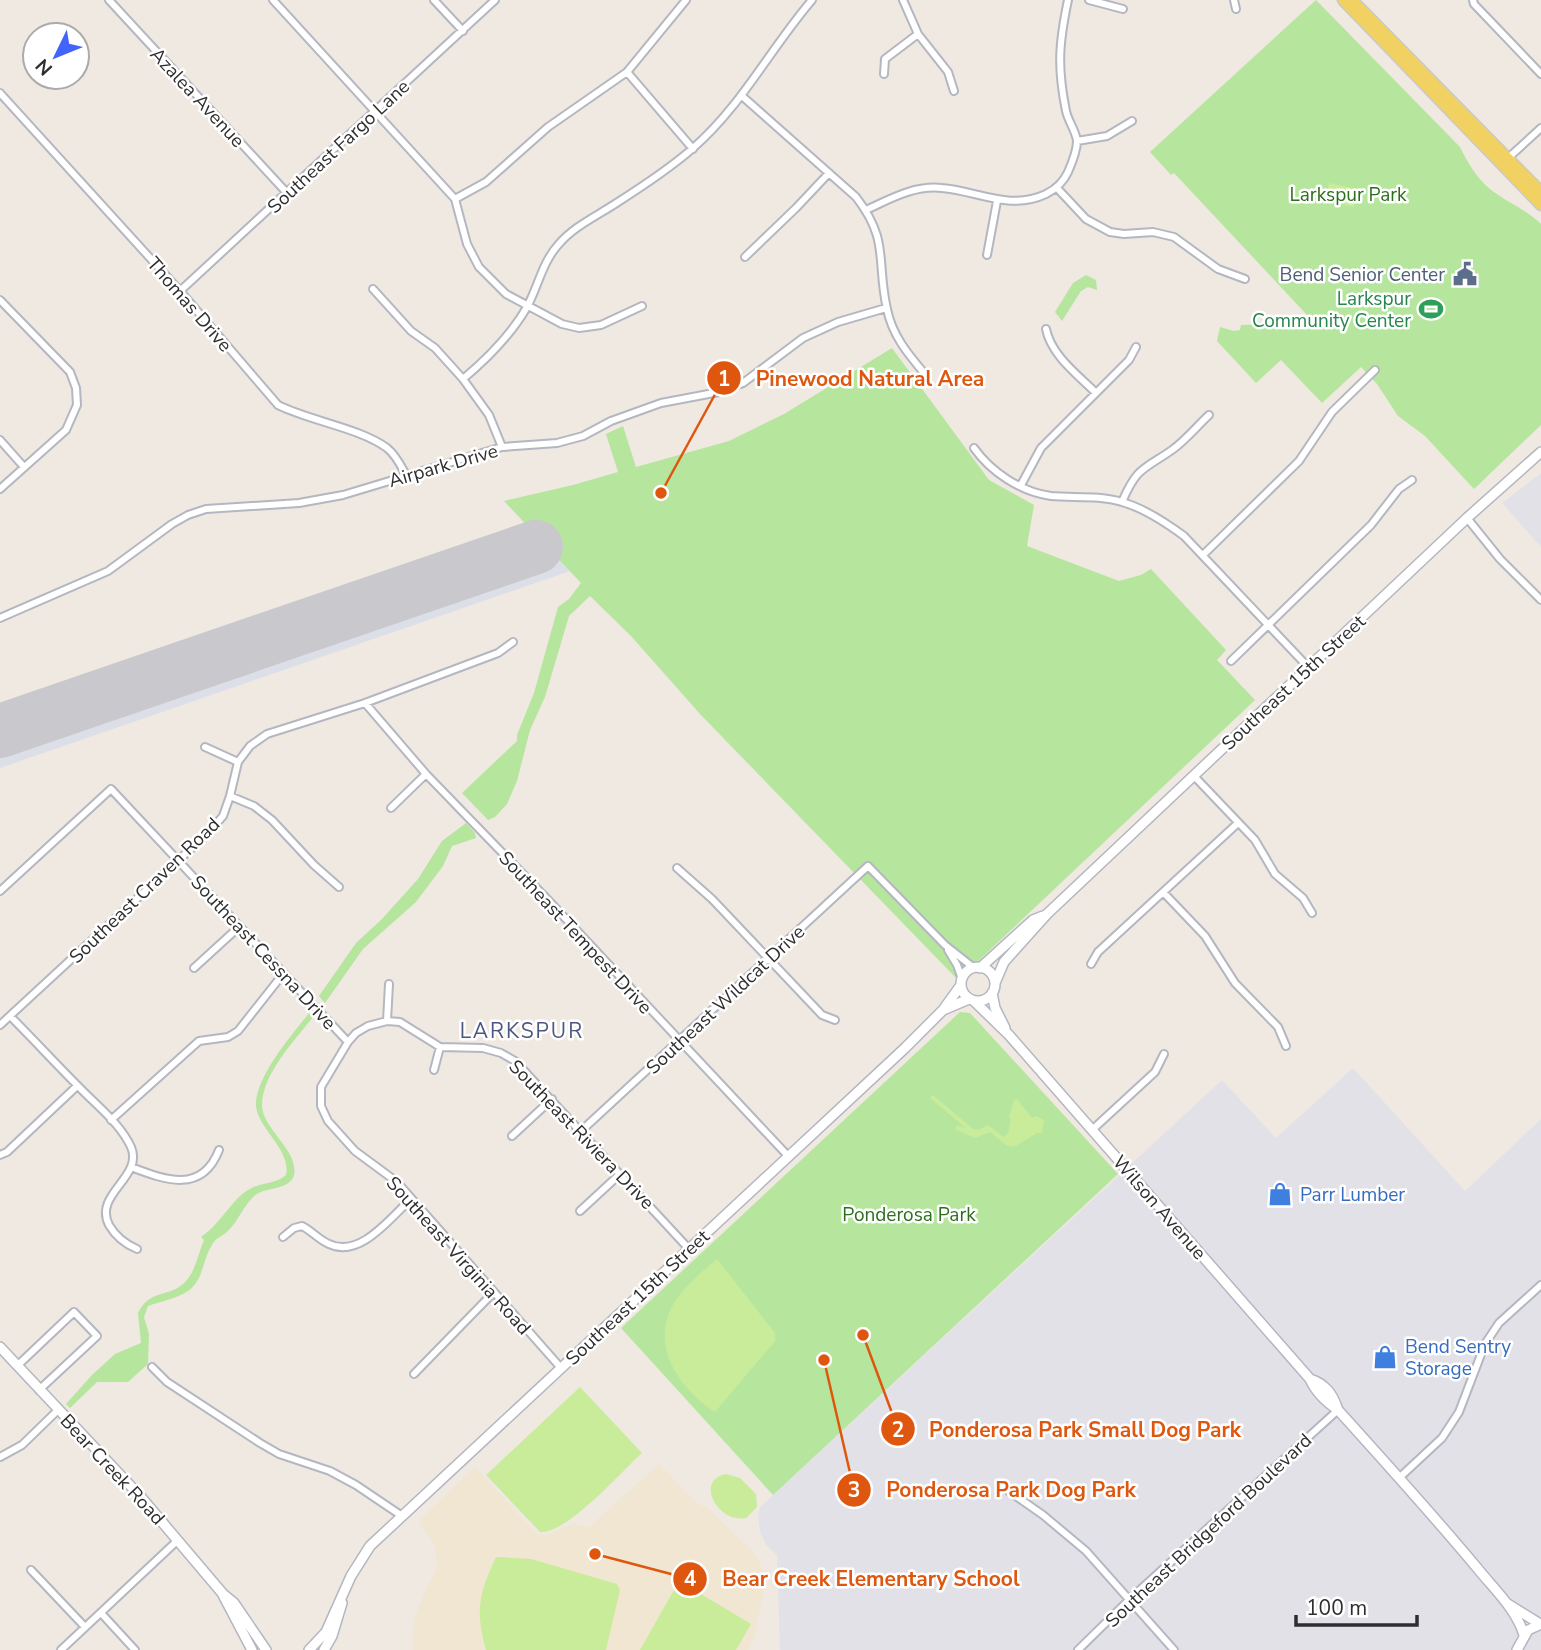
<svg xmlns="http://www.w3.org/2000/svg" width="1541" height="1650" font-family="'Nunito Sans',sans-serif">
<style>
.industrial{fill:#e3e1e8}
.education{fill:#f0e6d1}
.airport{fill:#dcdee8}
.green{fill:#b6e59e}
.pitch{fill:#c9ec9a}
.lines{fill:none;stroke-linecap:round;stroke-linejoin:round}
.runway{stroke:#c9c8cc;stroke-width:54}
.street-casing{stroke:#b4b7c1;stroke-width:10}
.secondary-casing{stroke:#b4b7c1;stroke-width:12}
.primary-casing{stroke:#c9c9c9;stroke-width:13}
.street{stroke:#fff;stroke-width:6}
.secondary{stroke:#fff;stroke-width:9}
.primary{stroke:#f2d163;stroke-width:10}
.labels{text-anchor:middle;stroke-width:5;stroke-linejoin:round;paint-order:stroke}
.street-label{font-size:19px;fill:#2e2e2e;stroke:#fff}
.park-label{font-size:19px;fill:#2c6e1b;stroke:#fff}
.service-label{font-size:19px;fill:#4e5e75;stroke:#fff;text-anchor:end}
.leisure-label{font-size:19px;fill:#27864d;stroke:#fff;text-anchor:end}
.shop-label{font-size:19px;fill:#366cbe;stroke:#fff;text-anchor:start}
.neighbourhood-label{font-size:21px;letter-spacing:2px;fill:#4d5680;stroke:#fff}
.leader{fill:none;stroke:#df570e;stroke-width:2.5}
.callout-dot{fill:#df570e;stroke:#fff;stroke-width:2.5}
.mark-label{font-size:21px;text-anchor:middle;font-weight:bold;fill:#fff}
.callout-label{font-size:21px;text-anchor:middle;font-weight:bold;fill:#df570e;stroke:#fff;stroke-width:5;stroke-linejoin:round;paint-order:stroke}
</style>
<rect width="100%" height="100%" fill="#efe9e1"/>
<path class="industrial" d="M1541,473v74l-39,-44z
M1353,1068l112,123 76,-72v531h-761l-3,-95 -11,-10 -6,-14 -2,-15 2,-9 13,-12 449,-415 54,58z"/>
<path class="education" d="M659,1464l37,39 12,5 44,43 8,12 5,14 -1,13 -11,52 -5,8h-334l-1,-24 3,-13 21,-46 -2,-21 -15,-22v-4l55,-53 62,67 10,1 27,-12 14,5z"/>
<path class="airport" d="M533,531l37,40 -570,197v-56z"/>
<path class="green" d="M1316,0l144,147c8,16 16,30 30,42 16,13 36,20 51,35v201l-67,64 -49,-53 -27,-20 -21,-32 -16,-17 -39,36 -41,-43 -25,23 -39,-42 3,-14 14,4 6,-1 1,-5 27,-1 40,-8 -134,-143 -3,2 -21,-23z
M1086,275l10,5 1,10 -9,-3 -7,4 -19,30 -7,-9 18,-29z
M892,348l97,132 45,25 -7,41 92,35 22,-6 10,-6 75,81 -9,10 38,40 -297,280 -258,-266 -69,-78 -41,-40 -21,20 -24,81 -15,33 -13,51 -10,23 -12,13 -7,3 -26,-27 55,-52v-6l17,-42 24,-86 11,-8 12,-16 -77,-82 69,-16 45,-13 -12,-38 17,-8 13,41 93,-26 55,-27z
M466,823l9,10 1,5 -24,8 -9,20 -27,36 -53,47 -38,54 -6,-7 37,-53 26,-24 36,-40 24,-38z
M960,1012l10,1 148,161 -345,321 -152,-167z
M309,1013l4,4c-18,23 -50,56 -51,87 -1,25 37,45 32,71 -4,16 -30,11 -41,22 -10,10 -15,24 -25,34 -5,5 -13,7 -16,14 -10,15 -8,35 -24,46 -12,8 -27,10 -40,15l-4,11 5,17 -1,30 -20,18h-31l-27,26 -4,-4 26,-29 23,-21 26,-11 -3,-30c12,-24 29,-15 45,-29 12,-10 15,-30 21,-44l-3,-3c21,-14 31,-39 49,-48 11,-7 27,-5 36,-14 3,-12 -5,-25 -12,-35 -7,-10 -16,-21 -18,-33 -2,-29 36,-72 53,-94z"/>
<path class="pitch" d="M1329,183l29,6 -4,18 -29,-7z
M933,1095l40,34 5,1 10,-5 16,12 4,-4 3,-14 -2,-2 5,-17 3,-1 15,19 4,-2 8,4 -2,13h-5l-23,14 -8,-2 -16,-13 -15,6 -20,-9 1,-3 10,2 -36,-30z
M717,1259l58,74v8l-60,71c-38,-25 -69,-71 -37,-115 10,-14 25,-26 39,-38z
M580,1387l62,66c-21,19 -75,81 -102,79l-54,-57z
M726,1474l14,4 16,16 1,13 -11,11c-28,6 -52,-38 -20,-44z
M496,1557l35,2 86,25 3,6 -14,60h-120c-11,-40 -7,-56 10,-93z
M679,1581l72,43 -15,26h-96z"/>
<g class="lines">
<path class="runway" d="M0,731l536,-184"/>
<g class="street-casing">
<path id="street" d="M109,0l178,193
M273,0l182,199 12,45 12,23 27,27 56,30 17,4 22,-3 41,-19
M434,0l29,31
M903,0l15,34 30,38 6,19
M1089,0l34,9
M1234,0l2,9
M1473,0l1,4 67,70
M627,72l66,77
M884,74l1,-15 33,-25
M0,93l180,198 98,114c32,16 82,23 109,43 9,7 14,18 19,27
M742,96l114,101c34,44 20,64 31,112 5,26 21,45 37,64
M1077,141l30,-5 25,-15
M1506,160l35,-32
M1057,188l29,31 24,13 14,2 29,-2 21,5 44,32 27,10
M455,199l31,-17 62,-55 79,-55 59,-72
M866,210c24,-11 48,-25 76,-22 36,3 68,23 104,6 10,-5 17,-11 22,-22 4,-9 9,-21 9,-31 -1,-10 -9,-20 -11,-30 -9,-44 -7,-68 2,-111
M987,255l10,-54
M745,257l51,-49 33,-35
M373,289l38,42 24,17 28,31 26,36 13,32
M180,291l315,-291
M0,300l70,72 6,16 1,17 -11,25 -66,59
M1046,329c5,26 32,46 50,64
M463,379c25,-21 48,-44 64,-72 11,-20 15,-44 31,-62 16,-19 39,-29 60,-43 25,-16 51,-33 74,-53 49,-42 78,-100 120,-149
M0,440l24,27
M974,448c17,24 47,44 77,48 23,2 48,-1 71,6 22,6 43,20 62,34l124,131
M1021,485l20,-37 88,-88 7,-13
M1122,502c15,-35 21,-32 50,-52 14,-10 25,-24 37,-35
M1467,518l33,41 41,41
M1203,555l96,-94 33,-49 43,-42
M0,618l108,-47 64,-47 16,-9 18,-6 93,-6 44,-8 159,-48 55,-4 26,-7 28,-15 50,-18 58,-11 24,-9 60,-45 35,-16 48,-14
M1231,661l140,-136 28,-36 13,-9
M365,703l61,71 124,128 239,255
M205,747l33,15
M1194,776l61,64 20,34 28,24 9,15
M230,796l24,10 18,14 42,45 25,22
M391,808l35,-34
M677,868l35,31 110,116 13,5
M0,891l111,-102 237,253
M1163,892l42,44 30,47 43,44 8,19
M948,950l9,15 5,14
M1091,964l7,-12 140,-129
M194,968l46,-42
M10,1016c23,23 45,47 68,70 18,19 42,37 53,61 13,30 -38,47 -22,78 7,12 16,19 28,24
M387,1021l2,-37
M0,1025l208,-192 15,-17 7,-20 8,-34 12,-16 17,-12 98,-31 133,-50 15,-11
M434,1070l6,-23
M111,1120l88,-79 29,-4 10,-6 45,-57
M1092,1130l63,-58 9,-18
M581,1131l287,-265 77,79 29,23
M512,1136l40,-37
M0,1155l7,-3 70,-66
M131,1167c34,13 71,27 88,-17
M580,1211l40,-37
M283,1237l11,-9 8,-2c10,5 17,14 27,18 31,15 62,-27 82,-45
M17,1366l57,-54 23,24 -58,54
M152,1367l15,15 93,61 19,11 51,17 26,14 46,31
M561,1368l-164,-186 -42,-31 -27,-30 -7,-15v-19l27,-45 8,-9 12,-7 19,-5 13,1 40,25 43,1 18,5 14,8 174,188
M414,1374l79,-81
M0,1457l22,-12 36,-35
M1399,1478l43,-40 17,-26 26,-68 14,-21 42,-38
M1000,1485l43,30 43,36 88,99
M31,1570l54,57
M101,1613l34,37
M61,1650l117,-110
M1078,1650l52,-51 208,-189"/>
</g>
<g class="secondary-casing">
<path id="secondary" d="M961 984a17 17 0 1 1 34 0a17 17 0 1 1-34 0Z
M980,968l53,-48 10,-4
M995,983l9,-21 43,-48 420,-396 74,-66
M992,993l3,15 10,20
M974,1001l35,34 301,344c6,14 16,23 28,31 48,53 95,105 140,159 17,21 38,40 46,66
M943,1010l26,-11
M0,1347l140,149 83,98 11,9 32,47
M1310,1379c16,5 23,16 28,31
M223,1595l29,55
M1508,1604l32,20
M309,1650l17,-18 25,-56 19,-30 535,-498 38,-38 18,-25
M324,1650l8,-14 10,-33
M1517,1650l11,-20 13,-6"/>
</g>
<g class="primary-casing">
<path id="primary" d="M1343,0l198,205
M1352,0l189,192"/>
</g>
<use href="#street" class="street"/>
<use href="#secondary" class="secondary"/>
<use href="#primary" class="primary"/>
</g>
<defs>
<g id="civic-bare" transform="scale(1.89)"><path d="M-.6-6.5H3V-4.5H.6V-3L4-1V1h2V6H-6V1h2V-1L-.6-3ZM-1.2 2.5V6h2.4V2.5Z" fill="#5c6f8a" stroke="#fff" stroke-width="2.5" paint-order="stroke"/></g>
<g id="stadium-bare" transform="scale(1.89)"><path d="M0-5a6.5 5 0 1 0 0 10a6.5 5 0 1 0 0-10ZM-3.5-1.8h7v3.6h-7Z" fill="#2e9e5b" stroke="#fff" stroke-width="2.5" paint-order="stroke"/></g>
<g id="shop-bare" transform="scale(1.89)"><path d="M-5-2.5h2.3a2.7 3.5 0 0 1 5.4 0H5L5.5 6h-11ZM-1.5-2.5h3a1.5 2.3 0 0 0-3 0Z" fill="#3f7fe0" stroke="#fff" stroke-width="2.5" paint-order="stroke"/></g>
</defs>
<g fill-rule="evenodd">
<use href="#civic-bare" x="1465" y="274"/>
<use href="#stadium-bare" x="1431" y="309"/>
<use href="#shop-bare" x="1280" y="1194"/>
<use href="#shop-bare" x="1385" y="1357"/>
</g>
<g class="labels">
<g class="street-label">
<text transform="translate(198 97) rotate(47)" y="7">Azalea Avenue</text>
<text transform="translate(338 146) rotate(-43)" y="7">Southeast Fargo Lane</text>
<text transform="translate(190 304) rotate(49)" y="7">Thomas Drive</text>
<text transform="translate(443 465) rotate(-16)" y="7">Airpark Drive</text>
<text transform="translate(1293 682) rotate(-43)" y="7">Southeast 15th Street</text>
<text transform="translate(144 890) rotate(-44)" y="7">Southeast Craven Road</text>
<text transform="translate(576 932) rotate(47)" y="7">Southeast Tempest Drive</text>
<text transform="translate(264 952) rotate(47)" y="7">Southeast Cessna Drive</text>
<text transform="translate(725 999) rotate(-43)" y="7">Southeast Wildcat Drive</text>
<text transform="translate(582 1134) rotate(46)" y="7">Southeast Riviera Drive</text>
<text transform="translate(1160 1207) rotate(49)" y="7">Wilson Avenue</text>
<text transform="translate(459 1255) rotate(48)" y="7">Southeast Virginia Road</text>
<text transform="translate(637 1297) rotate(-43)" y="7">Southeast 15th Street</text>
<text transform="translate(113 1469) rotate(47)" y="7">Bear Creek Road</text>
<text transform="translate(1208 1530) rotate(-43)" y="7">Southeast Bridgeford Boulevard</text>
</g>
<g class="park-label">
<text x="1348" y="201">Larkspur Park</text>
<text x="909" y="1221">Ponderosa Park</text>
</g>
<g class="service-label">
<text x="1445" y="281">Bend Senior Center</text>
</g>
<g class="leisure-label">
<text x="1411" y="305">Larkspur<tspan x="1411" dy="22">Community Center</tspan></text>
</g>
<g class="shop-label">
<text x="1300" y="1201">Parr Lumber</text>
<text x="1405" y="1353">Bend Sentry<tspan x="1405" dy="22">Storage</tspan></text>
</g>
<g class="neighbourhood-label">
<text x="522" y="1038">LARKSPUR</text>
</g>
</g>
<path class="leader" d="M661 493L724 378M863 1335L898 1429M824 1360L854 1490M595 1554L690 1579"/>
<g class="callout-dot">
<circle cx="661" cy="493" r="7"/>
<circle cx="863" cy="1335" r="7"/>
<circle cx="824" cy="1360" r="7"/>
<circle cx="595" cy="1554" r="7"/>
<circle cx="724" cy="378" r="18"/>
<circle cx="898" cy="1429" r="18"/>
<circle cx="854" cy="1490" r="18"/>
<circle cx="690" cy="1579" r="18"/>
</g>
<g class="mark-label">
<text x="724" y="386">1</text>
<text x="898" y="1437">2</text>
<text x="854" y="1497">3</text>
<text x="690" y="1586">4</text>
</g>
<g class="callout-label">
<text x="870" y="386">Pinewood Natural Area</text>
<text x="1085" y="1437">Ponderosa Park Small Dog Park</text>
<text x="1011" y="1497">Ponderosa Park Dog Park</text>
<text x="871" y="1586">Bear Creek Elementary School</text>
</g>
<g transform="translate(56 56) rotate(227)"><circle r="33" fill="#ffffff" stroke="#ababab" stroke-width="2"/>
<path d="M0-5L12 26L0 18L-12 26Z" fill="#4264fb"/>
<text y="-10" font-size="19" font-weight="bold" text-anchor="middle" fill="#2e2e2e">N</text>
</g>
<path d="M1296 1615v10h121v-10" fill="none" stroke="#2e2e2e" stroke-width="3.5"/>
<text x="1306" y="1615" font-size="21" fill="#2e2e2e" stroke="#ffffff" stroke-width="5" paint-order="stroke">100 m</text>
</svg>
